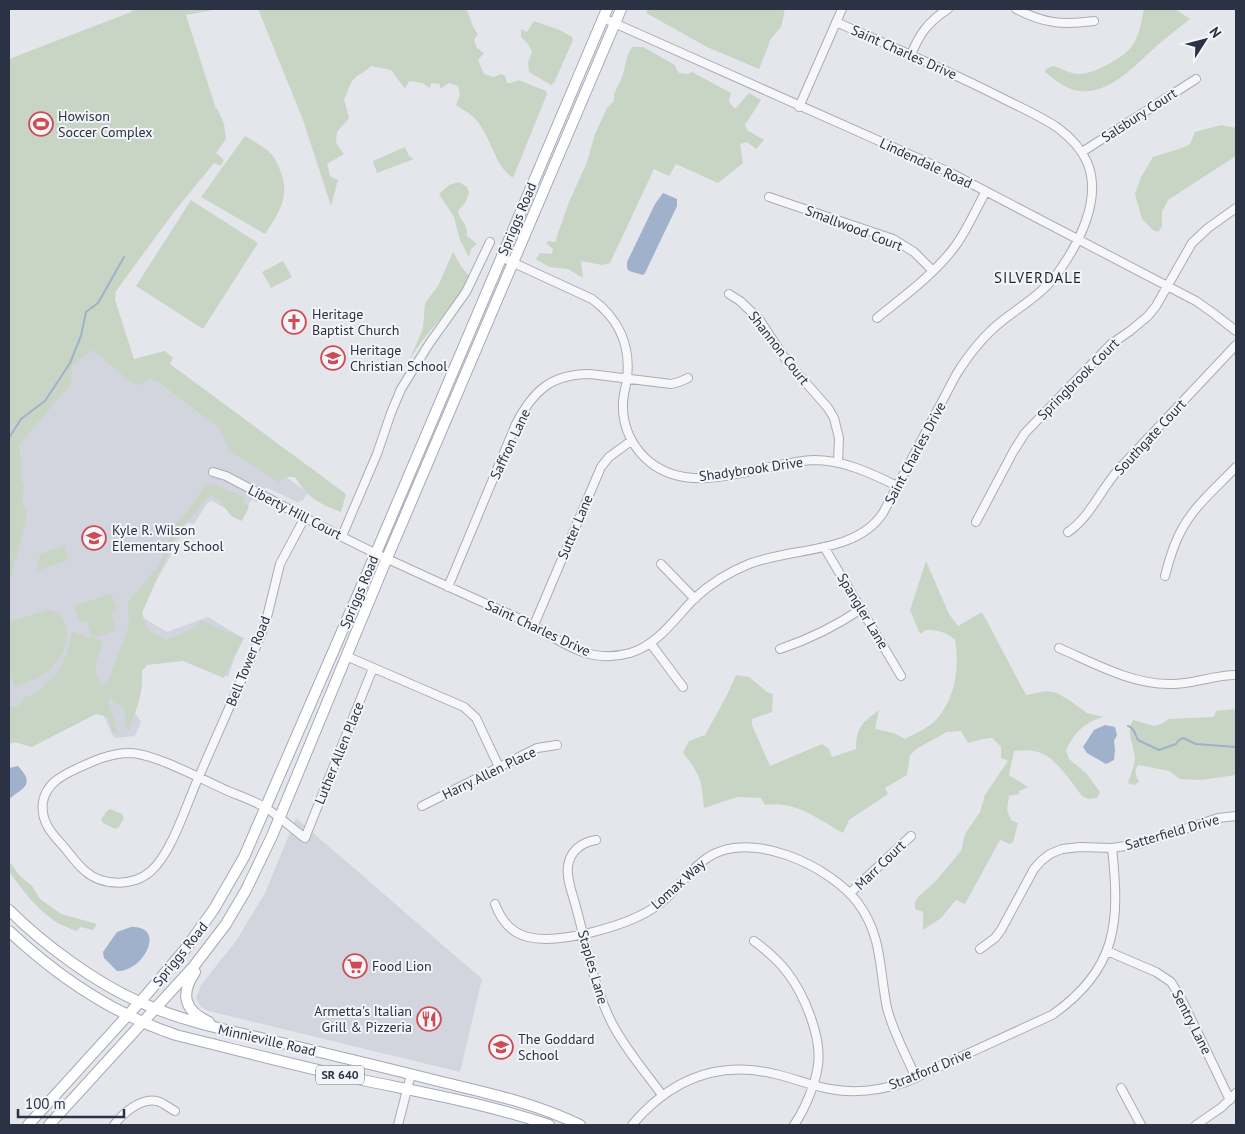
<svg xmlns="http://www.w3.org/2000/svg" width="1245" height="1134" font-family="'PT Sans',sans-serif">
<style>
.built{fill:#d2d5de}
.green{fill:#c8d5c5}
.water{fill:#9fb1cb}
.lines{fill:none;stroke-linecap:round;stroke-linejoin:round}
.stream{stroke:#9fb1cb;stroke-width:2}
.minor-casing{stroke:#a9acb6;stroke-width:10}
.major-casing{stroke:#a3a9b7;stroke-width:12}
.minor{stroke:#f7f7fa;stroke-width:8}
.major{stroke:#fff;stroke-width:10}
.labels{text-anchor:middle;stroke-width:4;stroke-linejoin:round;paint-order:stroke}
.shield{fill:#f4f5f9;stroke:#676c7a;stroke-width:1}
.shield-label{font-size:12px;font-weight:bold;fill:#2b3244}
.street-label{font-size:14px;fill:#2b3244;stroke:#f4f5f9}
.poi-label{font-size:14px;fill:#2b3244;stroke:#f4f5f9;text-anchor:start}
.neighbourhood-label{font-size:15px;letter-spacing:1px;fill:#1d2335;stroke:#f4f5f9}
</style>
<rect width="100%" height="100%" fill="#e4e6ec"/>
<path class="built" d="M87,331l221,162 -5,7 -6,2 -31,-15 -9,15 -6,-2 -9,18 -30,-17 -4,1 -14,22 -5,-1 -3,1 -7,15 -7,4 -3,7 2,5 -34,59 30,18 41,-15 33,20 -13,40 -46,-21 -42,7 -15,34 16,25 -6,14 -21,2 -12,-26 -9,-4 -69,32 -15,4v-305z
M296,818l186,161 -22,93 -251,-61 -7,-3 -3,-4 -3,-6 5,-13 35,-44 29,-48z"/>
<path class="green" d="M133,9h85l-32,6 30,94 1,-1 7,16 2,15 -10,14 8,7 -3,6 -7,-3 -40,49 -58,79 -1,9 19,59 31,-8 8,7 -3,6 176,130 -5,18c-23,-9 -32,-13 -46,-35h-8l-9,5 -49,-32 -10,-22 -62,-46 -8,-3 -10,6 -10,-4 -36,-31 -21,16 -1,18 -52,61 3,18 -2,10 4,15 -2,13 4,10v8l-17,66v-526l122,-47z
M258,9h208c5,8 5,17 12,25l-4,6 3,8 7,5 -6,7 6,14 10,3 7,-3 4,2 2,7h4l8,-3 27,11 1,3 -34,84c-17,-11 -21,-36 -33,-53 -5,-9 -15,-14 -24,-20l4,-10 -2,-9 -9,-3 -9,6v-5l-9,-1 -1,5 -7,-5 -14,-2 -4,8 -14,-19 -20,-4c-5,6 -11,7 -16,12 -6,5 -7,15 -11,21l5,19 -12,14 -1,11 8,11 -17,10 3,12 8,4 -7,26 -28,-86z
M648,9h137l-4,18 -11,13 -2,7 -9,22 -52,-22 -61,-34z
M1144,9h31l15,10c-10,8 -20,16 -30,24 -22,19 -49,52 -81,48 -14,-2 -24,-11 -34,-19l1,-3 7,-3c8,2 17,8 26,8 13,1 46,-17 53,-28 8,-11 9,-25 12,-37z
M534,21l26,9 12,7 1,3 -19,43 -3,2 -22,-13 -1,-10 4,-10 -4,-8 -7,-7v-8l6,3z
M632,47h11l32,18 1,4 3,4 8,1 5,-2 39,21 -2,9 6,7 14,-16 12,7 -16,25 2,5 17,10 -8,9 -9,-7 -7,2 3,19 -25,20 -42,-19 -7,12 -15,-7 -44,94 -8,2 -21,-4 2,17 -15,-9 -19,-2 -13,-8 4,-6 12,1 1,-5 -7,-6 3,-2 6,1 14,-40 18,-40 8,-28 12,-26 7,-7c-1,-12 6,-15 9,-27 3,-10 3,-18 9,-27z
M1221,125l15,3v28l-68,44 -6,12v15l-4,5 -5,-2 -11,-11 -7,-25 6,-17 12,-20 29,-9 8,-4 5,-12z
M245,136c9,6 21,11 28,20 3,4 5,10 7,14 11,26 -1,43 -15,64l-64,-37z
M405,147l4,9 5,3 -37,14 -4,-12z
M459,182l8,5 2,6 -4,10 -7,8c2,11 10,11 9,25l10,8 -6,5 -2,8 -9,-17 -6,-23 -15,-23 10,-9z
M191,200l67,43 -55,86 -67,-43z
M453,252l8,14 9,11c-16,30 -43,53 -60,82l13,-31 2,-25 13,-17z
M283,261l9,16 -21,11 -9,-16z
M211,484l7,2 27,11 -2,4 6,6 -7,14 -11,-5 -10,-15 -11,-6 -34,40 -34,78 6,17 18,10 26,-11 10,-9 13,7 29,11 -20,40 -41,-17 -36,4 -5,6c2,22 -6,40 -14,60l-3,-7v-14l-16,-13c-1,9 7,26 9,37l-6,-2 -4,-15 -12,-3 -64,33 -18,-5 -5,2v-39l4,2h5l7,-10 9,-2 23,-22 10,-19 5,-22 20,6 -5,-17 -7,2 -6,-17 37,-12 6,17 -6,2 5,17 -23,8 10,3c-4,17 -14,27 0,44l5,-4 21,-55 -1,-24 32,-38 12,-34 4,-7 8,-7 21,-30z
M64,546l4,14 -31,11 3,-17z
M926,561l23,53 9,12 24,-14 44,83 20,-4 11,2 12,7 18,13 17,4c-19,4 -31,17 -38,34l3,8 17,14 14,19 -3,6 -7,1 -7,-2c-5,-5 -8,-11 -12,-16 -18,-22 -26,-34 -57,-30l-5,24 19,12 -9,4v3l-10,2 -2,14 4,10 7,3 -5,19 -3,2 -10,-4 -35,64 -9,-4 -15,18 -18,12v-18l-8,-3v-7l4,-6 16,-14 26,-31 4,-17 15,-22 5,-17 23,-34 -7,-3v-11l-9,-9 -9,1 -15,4 -7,-12 -14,1 -29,16 -8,7 -3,20 -22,13 3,6 -39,26 -6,13c-25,-14 -48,-33 -78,-28l-4,-7 -24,-1 -33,11c-2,-27 -4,-34 -21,-55l6,-12 16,-6 22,-40 9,-20 13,2 18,15 6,2 -1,18 -20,7v6l18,41 52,-22 7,5 3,8 24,-8c0,-22 6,-26 23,-39l-4,19 19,4 11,6c9,-5 23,-11 30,-18 20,-21 25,-53 20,-81 -9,-8 -17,-10 -29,-10l-6,4 -10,-24z
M48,610l10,3c19,18 5,48 -14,61 -9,6 -20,9 -30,13l-5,-15v-50z
M1236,709v66l-35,5 -21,-1 -11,-8 -30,-6c-6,5 -3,10 0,17l-5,3 -6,-2c2,-7 6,-16 7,-23 0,-14 -10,-27 -2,-40l21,6 7,-2 8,-5 45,-2 2,-6z
M110,809l12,5 2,4 -5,9 -4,2 -12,-6 -2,-4 6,-8z
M9,861l11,15 12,10 8,13 21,15 36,10 -4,6 -12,-3 -5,4 -19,-8 -14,-11 -13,-13 -21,-27z"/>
<path class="water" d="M663,193l14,6v7l-32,67 -2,2 -14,-4 -2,-3v-6l28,-58z
M1105,725l10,2 2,8 -3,6 1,9 -1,10 -8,4 -19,-11 -4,-6 11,-17z
M18,766c18,19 5,22 -9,33v-31z
M131,927c36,-2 13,45 -14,44l-13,-13 -1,-6 14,-20z"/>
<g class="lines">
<path class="stream" d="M9,438l12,-19 24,-18 25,-38 11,-27 5,-24 12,-9 26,-46
M1128,726c7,2 7,9 10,14l21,10 17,-6 3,-4 4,-2 13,6 40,3"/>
<g class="minor-casing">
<path id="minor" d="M1016,9c29,15 47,16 78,12
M603,18l346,154 247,129 17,12 23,18
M911,55c8,-21 18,-34 37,-46
M799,107l43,-98
M1082,152l114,-73
M769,197l124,42 21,13 19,19
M501,257l91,42c26,19 39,46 35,79 -1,9 -4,17 -4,26 -1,23 10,45 28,59 45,35 112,-1 163,-3 29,0 57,13 83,26
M729,294l11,7 19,18 27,41 42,48 6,10 5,20 -1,25
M877,318c27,-22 58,-44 79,-73 12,-17 20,-36 30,-54
M213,472l13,4c50,26 100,54 151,78 47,22 94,43 141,64 23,10 48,30 71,36 13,3 27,3 41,-1 28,-8 45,-35 65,-55 16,-15 34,-26 54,-34 44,-17 107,-10 134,-51l73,-138c13,-21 27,-39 46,-54 19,-15 40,-27 55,-47 21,-29 46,-75 30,-112 -6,-14 -17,-25 -29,-34 -19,-13 -41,-22 -60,-32 -53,-27 -108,-50 -162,-74
M305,517l-25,47 -13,53 -6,18c-21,49 -43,97 -64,146 -11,25 -26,73 -46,90 -18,16 -49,15 -66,0 -8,-7 -14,-15 -20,-23 -12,-13 -25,-26 -22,-46 3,-18 18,-26 33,-33 17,-8 34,-16 54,-16 26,1 73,27 98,38 12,5 27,10 38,17 14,9 26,20 39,30l68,-170
M976,522l37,-70 12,-19 86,-89 19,-13 18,-15 8,-10 36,-63 16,-15 28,-20
M1068,532c22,-15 32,-41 50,-62l118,-125
M342,536l35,-82 14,-41 10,-24 28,-45 37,-52 24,-50
M824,547l77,129
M661,564l34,35
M1165,576c4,-16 9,-33 17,-47 13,-24 36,-43 54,-62
M448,587l68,-163c17,-33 35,-50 74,-50l81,10 8,-2 9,-4
M534,625l67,-158 8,-10 22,-16
M651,644l32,43
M1059,648c35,15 73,37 113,36 21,0 42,-9 64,-9
M780,649c30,-10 56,-23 81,-40
M346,656l118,51 12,11 23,49
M422,806l107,-54 8,-4 20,-3
M596,840c-14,2 -26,11 -28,26 -2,13 5,29 8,41 11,40 18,83 38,120 13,24 32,46 48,68
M850,893l61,-57
M495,904c6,16 16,29 33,33 31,8 97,-11 124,-28 22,-13 34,-37 55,-51 42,-30 123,8 151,45 25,34 21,67 29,105 6,24 19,47 29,70
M754,941c12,9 24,19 33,31 17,22 35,65 31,93 -2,18 -14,46 -24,60
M980,949l15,-11 6,-8 33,-61 7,-8 9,-7 12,-5 18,-2 32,1 27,-4 79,-26 18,-2
M1107,951l49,21 15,10 11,18 48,100
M1121,1088l20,37
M114,1125c8,-11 27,-28 43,-24 7,2 12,7 18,10
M398,1125l13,-51
M632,1125c38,-45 85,-65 143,-51 18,4 37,12 55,15 26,5 52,1 76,-7l146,-67c66,-46 68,-93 60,-167
M1196,1125l26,-18 14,-14"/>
</g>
<g class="major-casing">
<path id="major" d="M9,910c34,34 88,74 133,93 40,18 84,27 127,37 59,14 118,28 177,43 46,11 91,21 134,42
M9,931c48,45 104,83 167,104 53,13 106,27 159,39 71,16 144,27 214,51
M195,972c-15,22 -11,39 14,50
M28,1125l119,-131 40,-47 27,-38 30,-52 132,-304 231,-544
M49,1125l145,-159 32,-42 20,-34 26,-54 110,-266 239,-561"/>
</g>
<use href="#minor" class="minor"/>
<use href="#major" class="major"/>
</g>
<defs>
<g id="stadium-ring" transform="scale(1.25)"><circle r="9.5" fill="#f4f5f9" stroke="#cf4b53" stroke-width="1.5"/><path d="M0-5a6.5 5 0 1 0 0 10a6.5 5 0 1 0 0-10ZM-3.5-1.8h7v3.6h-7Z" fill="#cf4b53"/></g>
<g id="church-ring" transform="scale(1.25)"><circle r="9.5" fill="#f4f5f9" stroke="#cf4b53" stroke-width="1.5"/><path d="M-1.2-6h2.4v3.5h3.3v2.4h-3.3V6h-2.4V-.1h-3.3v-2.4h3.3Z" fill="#cf4b53"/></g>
<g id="school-ring" transform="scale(1.25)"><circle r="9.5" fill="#f4f5f9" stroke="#cf4b53" stroke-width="1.5"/><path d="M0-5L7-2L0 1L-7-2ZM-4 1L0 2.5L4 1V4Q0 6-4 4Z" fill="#cf4b53"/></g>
<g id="supermarket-ring" transform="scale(1.25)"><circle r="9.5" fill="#f4f5f9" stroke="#cf4b53" stroke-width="1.5"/><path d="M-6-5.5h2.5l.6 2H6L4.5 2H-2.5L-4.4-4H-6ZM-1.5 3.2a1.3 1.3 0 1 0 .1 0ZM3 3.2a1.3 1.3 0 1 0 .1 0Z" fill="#cf4b53"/></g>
<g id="restaurant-ring" transform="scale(1.25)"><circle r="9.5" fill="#f4f5f9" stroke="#cf4b53" stroke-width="1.5"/><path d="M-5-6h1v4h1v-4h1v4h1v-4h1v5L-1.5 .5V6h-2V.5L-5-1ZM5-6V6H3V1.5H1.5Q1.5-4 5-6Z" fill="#cf4b53"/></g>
</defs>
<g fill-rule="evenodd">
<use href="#stadium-ring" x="41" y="124"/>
<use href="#church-ring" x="294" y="322"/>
<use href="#school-ring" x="333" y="358"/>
<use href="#school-ring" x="94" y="538"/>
<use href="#supermarket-ring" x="355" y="966"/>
<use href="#restaurant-ring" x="429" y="1019"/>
<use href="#school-ring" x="501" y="1047"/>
</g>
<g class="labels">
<rect class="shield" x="316" y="1065.5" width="48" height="19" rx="4"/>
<g class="shield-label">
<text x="340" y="1079">SR 640</text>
</g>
<g class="street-label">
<text transform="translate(904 52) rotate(24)" y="5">Saint Charles Drive</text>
<text transform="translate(1139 115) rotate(-33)" y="5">Salsbury Court</text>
<text transform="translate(926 163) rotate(25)" y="5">Lindendale Road</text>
<text transform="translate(517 219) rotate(-67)" y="5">Spriggs Road</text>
<text transform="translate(854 228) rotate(21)" y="5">Smallwood Court</text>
<text transform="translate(779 348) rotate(52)" y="5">Shannon Court</text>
<text transform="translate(1078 379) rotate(-45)" y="5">Springbrook Court</text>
<text transform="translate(1150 437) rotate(-47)" y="5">Southgate Court</text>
<text transform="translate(510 444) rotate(-65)" y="5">Saffron Lane</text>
<text transform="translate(915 453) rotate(-62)" y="5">Saint Charles Drive</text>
<text transform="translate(751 469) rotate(-8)" y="5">Shadybrook Drive</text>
<text transform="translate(295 512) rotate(27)" y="5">Liberty Hill Court</text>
<text transform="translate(575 527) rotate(-67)" y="5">Sutter Lane</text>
<text transform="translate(359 592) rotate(-67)" y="5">Spriggs Road</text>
<text transform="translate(863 611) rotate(59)" y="5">Spangler Lane</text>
<text transform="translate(538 628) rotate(25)" y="5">Saint Charles Drive</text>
<text transform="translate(248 661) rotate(-68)" y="5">Bell Tower Road</text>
<text transform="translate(339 753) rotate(-68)" y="5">Luther Allen Place</text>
<text transform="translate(489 773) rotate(-26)" y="5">Harry Allen Place</text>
<text transform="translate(1172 832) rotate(-16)" y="5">Satterfield Drive</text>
<text transform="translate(880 865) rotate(-44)" y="5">Marr Court</text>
<text transform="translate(678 884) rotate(-42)" y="5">Lomax Way</text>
<text transform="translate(180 954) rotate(-51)" y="5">Spriggs Road</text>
<text transform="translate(593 967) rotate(74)" y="5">Staples Lane</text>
<text transform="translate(1192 1022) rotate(63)" y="5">Sentry Lane</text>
<text transform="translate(267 1040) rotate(13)" y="5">Minnieville Road</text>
<text transform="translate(930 1069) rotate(-22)" y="5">Stratford Drive</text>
</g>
<g class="poi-label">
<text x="58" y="121">Howison<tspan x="58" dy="16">Soccer Complex</tspan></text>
<text x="312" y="319">Heritage<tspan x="312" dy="16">Baptist Church</tspan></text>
<text x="350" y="355">Heritage<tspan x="350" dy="16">Christian School</tspan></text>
<text x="112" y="535">Kyle R. Wilson<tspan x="112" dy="16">Elementary School</tspan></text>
<text x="372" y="971">Food Lion</text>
<text x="412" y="1016" text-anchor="end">Armetta's Italian<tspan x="412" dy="16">Grill &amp; Pizzeria</tspan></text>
<text x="518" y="1044">The Goddard<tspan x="518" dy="16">School</tspan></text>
</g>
<g class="neighbourhood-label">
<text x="1038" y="283">SILVERDALE</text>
</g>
</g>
<rect width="1245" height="1134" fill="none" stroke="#2b3244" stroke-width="20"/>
<g transform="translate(1205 40) rotate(54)" stroke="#f4f5f9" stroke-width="4" paint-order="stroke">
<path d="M0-4L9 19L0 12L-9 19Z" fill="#2b3244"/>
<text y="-8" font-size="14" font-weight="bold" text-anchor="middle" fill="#2b3244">N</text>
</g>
<path d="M18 1109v8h106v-8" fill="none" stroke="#2b3244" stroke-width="2.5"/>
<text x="25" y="1109" font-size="15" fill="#2b3244" stroke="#f4f5f9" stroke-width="4" paint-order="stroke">100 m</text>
</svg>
